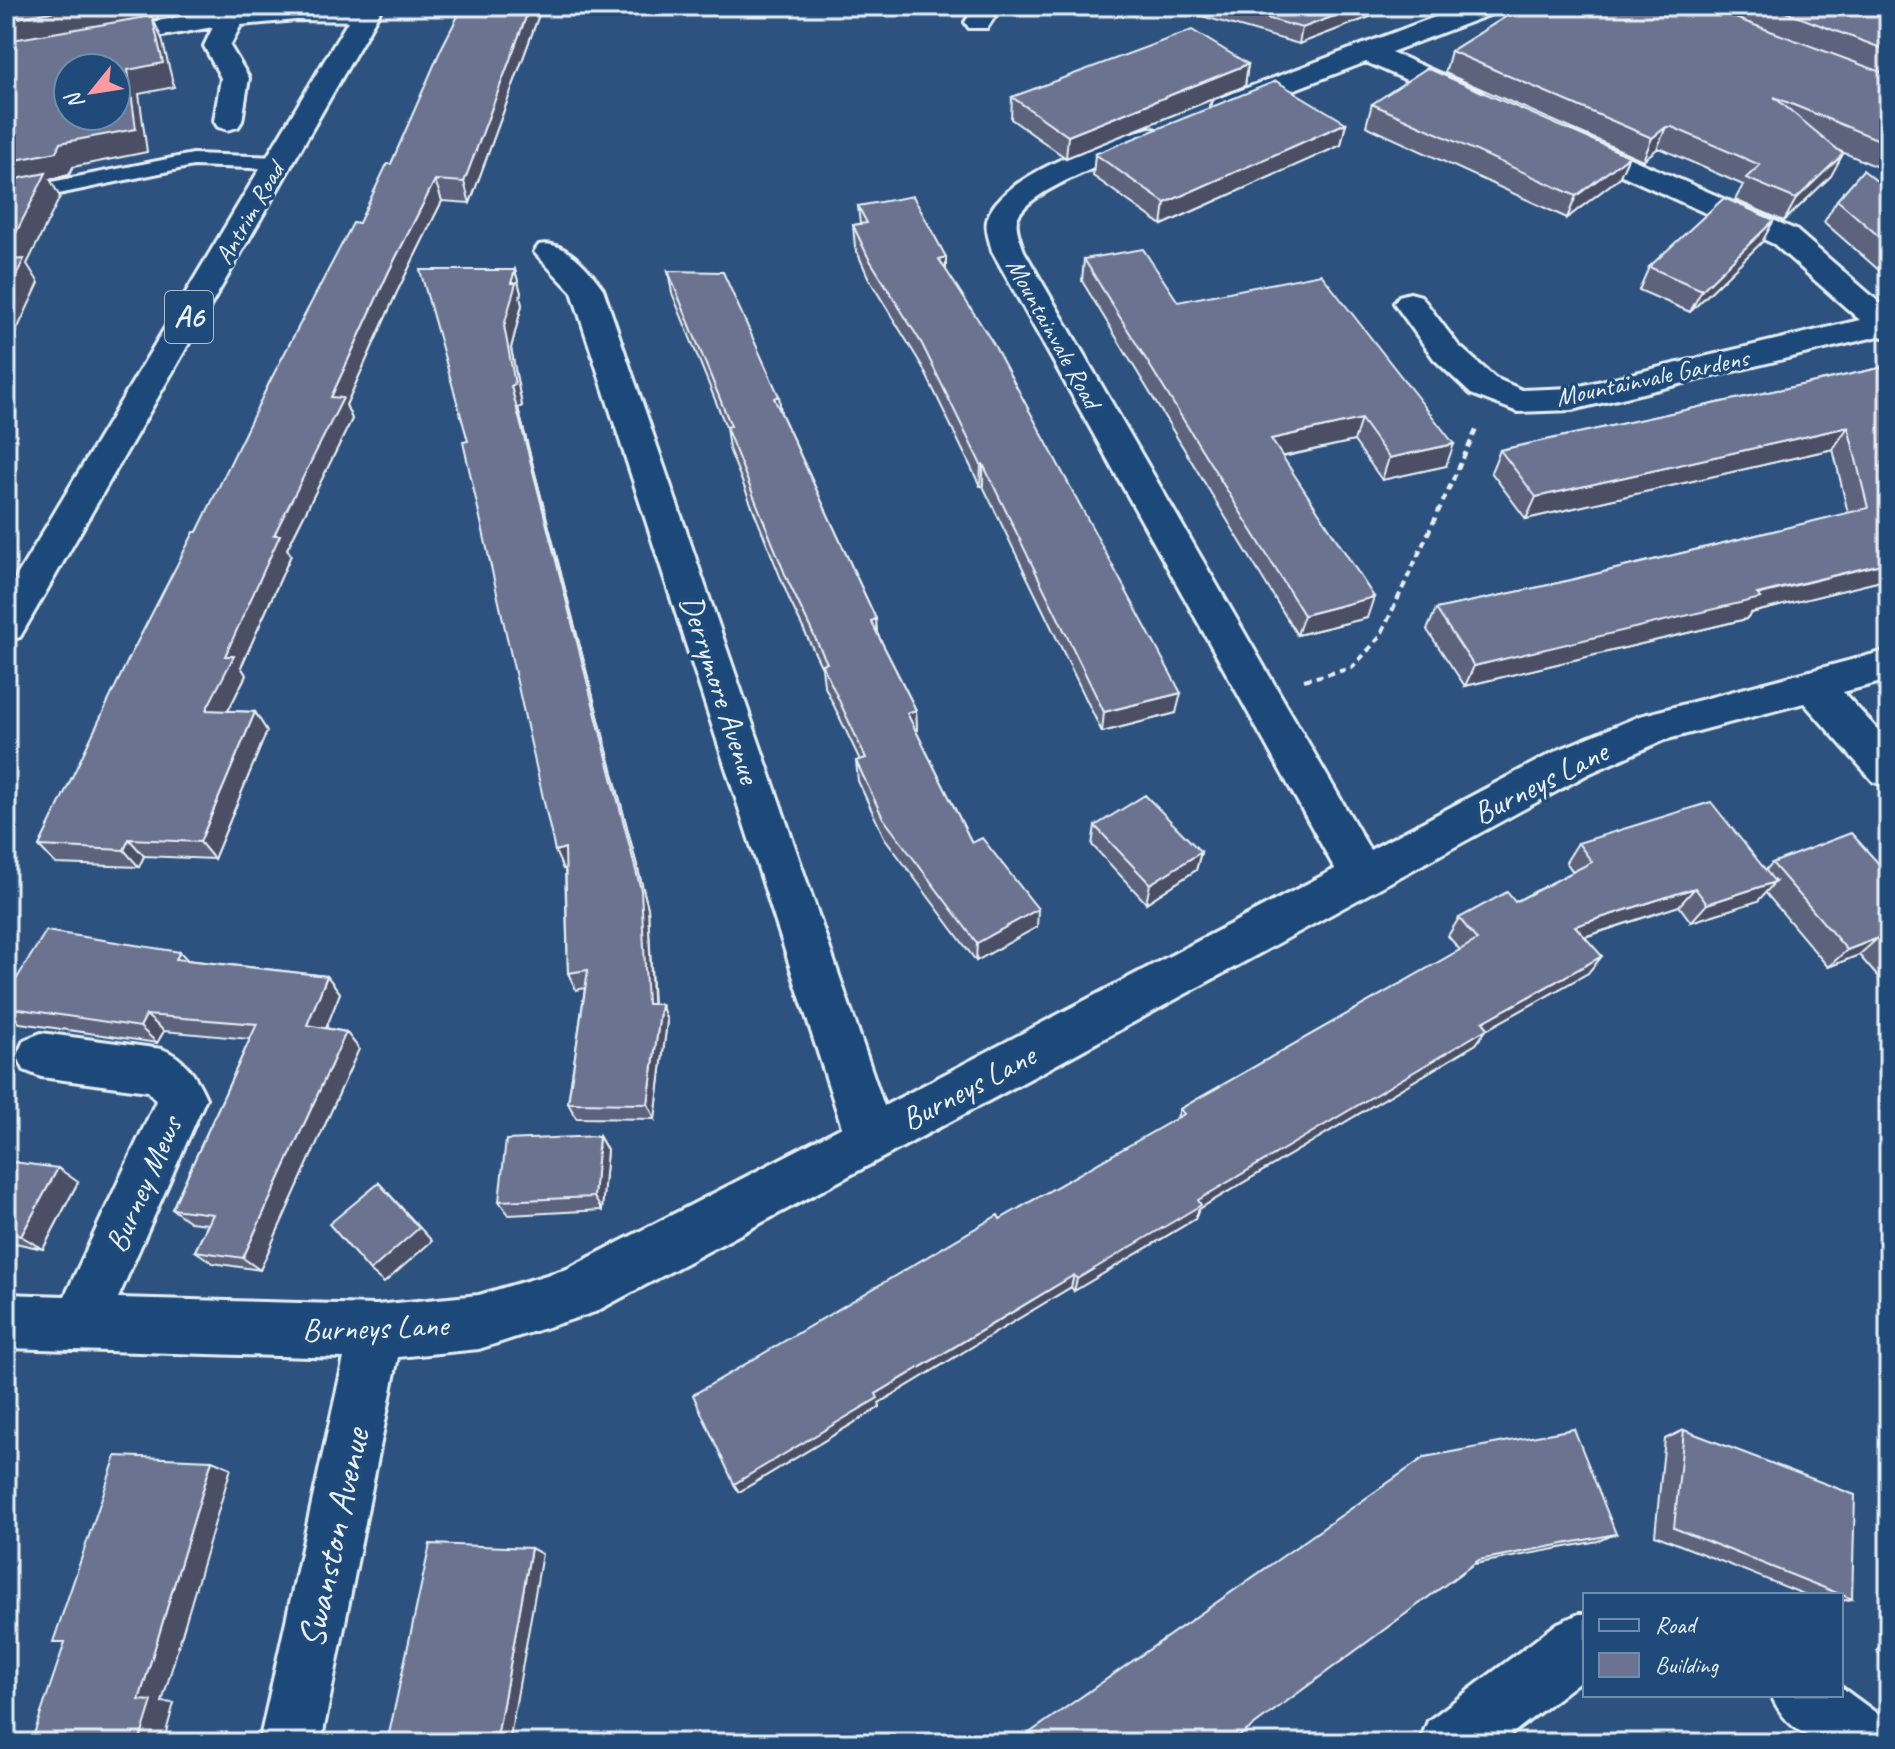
<svg xmlns="http://www.w3.org/2000/svg" width="1895" height="1749" font-family="Caveat,sans-serif">
<style>
.lines{fill:none;stroke-linecap:round;stroke-linejoin:round}
.lane-casing{stroke:#e8f1f8;stroke-width:6}
.street-casing{stroke:#e8f1f8;stroke-width:6}
.primary-casing{stroke:#e8f1f8;stroke-width:6}
.path{stroke:#e8f1f8;stroke-width:4;stroke-dasharray:7 5;stroke-linecap:butt}
.lane{fill:#1f4a7a;fill-rule:evenodd}
.street{fill:#1f4a7a;fill-rule:evenodd}
.primary{fill:#1f4a7a;fill-rule:evenodd}
.wall{fill:#5d637d;stroke:#e8f1f8;stroke-width:2}
.shaded-wall{fill:#4c5066;stroke:#e8f1f8;stroke-width:2}
.building{fill:#6c7391;stroke:#e8f1f8;stroke-width:2;fill-rule:evenodd}
.labels{text-anchor:middle;stroke-width:7;stroke-linejoin:round;paint-order:stroke}
.far-street-label{font-size:26px;fill:#e8f1f8;stroke:#1f4a7a}
.shield{fill:#1f4a7a;stroke:#acbfd2;stroke-width:2}
.shield-label{font-size:30px;font-weight:bold;fill:#e8f1f8}
.street-label{font-size:32px;fill:#e8f1f8;stroke:#1f4a7a}
.near-street-label{font-size:38px;fill:#e8f1f8;stroke:#1f4a7a}
</style>
<rect width="100%" height="100%" fill="#2e527f"/>
<filter id="ink" filterUnits="userSpaceOnUse"><feTurbulence type="fractalNoise" baseFrequency=".0125" numOctaves="2"/><feDisplacementMap in="SourceGraphic" scale="16" xChannelSelector="R" yChannelSelector="G"/><feConvolveMatrix kernelMatrix="1 2 1 2 8 2 1 2 1" color-interpolation-filters="sRGB"/></filter>
<g filter="url(#ink)">
<g class="lines">
<g class="lane-casing">
<path id="lane" d="M193,154l84,3 11,6 -11,6 -84,-3 -187,39v-14z"/>
</g>
<g class="street-casing">
<path id="street" d="M275,6h95l9,7 -4,6 -9,2 -70,-1 -55,5 -11,21 19,32 -7,43 -4,6 -10,3 -10,-3 -4,-6 7,-43 -17,-32 9,-19 -207,37v-16l202,-36z
M976,6h26l-15,22h-18l-4,-6z
M1464,6h37l-4,6 -106,40 90,40 4,6 -4,6 -10,2 -10,-2 -95,-42 -131,50 -10,2 -10,-2 -4,-6 4,-6z
M1150,128l10,3 4,6 -4,6c-29,11 -136,46 -143,77 -2,9 4,22 7,31l346,599 188,-100 82,-34 249,-66v30l-46,12 46,50v45l-15,-5 -70,-79 -140,37 -76,34 -540,295 -453,243 -116,37 -81,8 -77,386h-62l85,-385 -338,-10v-54l59,2 91,-195 -8,-10 -107,-14 -17,-7 -7,-15 7,-15 17,-7 121,16c23,9 34,27 44,49l-88,200 258,7 103,-10 88,-26 275,-142 -270,-835 -38,-40 5,-7c25,-6 50,24 64,44l281,817 451,-237 -343,-618c-2,-9 -7,-21 -5,-30 9,-45 123,-83 163,-93z
M1570,132l226,98 93,81v27l-10,-2 -307,74 -54,2 -47,-18 -37,-35 -40,-56 5,-7 11,-3 11,3 37,49 37,33 27,12 50,-2 288,-68 -86,-76 -214,-97 -4,-6 4,-6z
M1579,1614h6v63l-85,66h-81l9,-22 130,-98z
M1841,1687l46,34 2,22c-53,0 -94,6 -118,-48h70z"/>
</g>
<g class="primary-casing">
<path id="primary" d="M357,6h26l-363,631 -14,4v-47z"/>
</g>
<path class="path" d="M1304,680l48,-12 28,-31 97,-209"/>
<use href="#lane" class="lane"/>
<use href="#street" class="street"/>
<use href="#primary" class="primary"/>
</g>
<path class="wall" d="M463,6h95l-1,3h-16l-71,194 -28,-2 -45,91 -51,113 6,14 -65,130 4,6 -50,112 5,8 -18,36 27,1 12,19 -53,128 -70,-3 -5,11 -83,-3 -17,-18 158,-314 194,-368z
M1167,6h231l-99,38z
M1523,6h366v166l-49,-21 -9,25 -47,45 -49,-21 8,-15 -81,-36h-5l-14,11 -198,-87 6,-22z
M1248,64l-3,22 -179,72 -55,-39 1,-22z
M1372,104l247,74 -52,40 -201,-92z
M1346,123l-5,22 -179,80 -69,-49 2,-22z
M1889,191v88l-65,-57 13,-22z
M858,206l88,51v14l230,442 -74,19 -119,-246h-3l-58,-120 -53,-87 -14,-32 -2,-22 7,-1z
M1762,242l-72,70 -51,-22 10,-23z
M1084,259l94,43 268,164 -64,14 -28,-39 -71,16 84,161 -70,17 -215,-354z
M515,270l6,23 -1,4 2,8 -11,43 11,58 -4,2 130,500 5,96h8l6,17 -12,98 -79,-1 -8,-15 17,-115 -9,2 -8,-17 -3,-104h-2l-95,-428z
M668,271l111,125 2,17 95,206 1,14 39,77 1,20 -1,1 56,112 65,84 -61,34 -92,-124 -26,-56 -2,-20 4,-1 -36,-75 -2,-17 -32,-67 -61,-152 -3,-22 -54,-134z
M1889,366v213l-138,34 -5,6 -281,67 -38,-56 9,-21 122,-26 290,-70 -15,-64 -307,70 -35,-47 9,-22z
M1095,826l106,26 -5,18 -50,33 -54,-58z
M1578,843l187,28 7,-8 117,12v115l-30,-35 -31,12 -63,-75 -7,9 -67,21 -12,-16 -94,31 3,36 -102,57 -10,14 -277,165 -4,10 -121,72 -3,-4 -192,116 1,4 -141,85 -5,-8 443,-366 3,-9 280,-159 -12,-14 11,-18 56,-16 58,-30 -7,-10z
M188,960l139,16 13,17 -14,35 20,4 13,17 -99,221 -47,-7 -18,-12 13,-27 -18,-2 -18,-13 78,-170 -86,-8 -7,12 -137,-20 -14,-11v-16z
M599,1136l8,14 -5,60 -93,5 -10,-14z
M6,1161l72,21 -35,67 -37,-8z
M1684,1430l168,169 -11,2v-6h-35l-151,-60 10,-96z
M1425,1457l191,77 -18,7 -124,23z
M1889,1638v27l-13,-15z"/>
<path class="shaded-wall" d="M84,6h93v1l-21,3 2,8 -5,1 9,20 12,48 -35,7 8,58 -74,15 -4,8 -19,4 10,18 -33,67 12,19 -33,70v-333z
M530,6h10l1,3 -71,194 -6,-21z
M1361,6h37l-99,38 3,-16z
M1248,64l-3,22 -179,72 2,-22z
M1346,123l-5,22 -179,80 3,-22z
M1666,127l-9,22 -14,11 9,-22z
M1843,154l-12,22 -47,45 12,-22z
M1629,156l-10,22 -52,40 9,-22z
M435,180l7,21 -45,91 -51,113 6,14 -65,130 4,6 -50,112 5,8 -27,54 -13,-19 19,-54 106,-259 58,-126z
M1774,220l-12,22 -72,70 12,-22z
M946,257v22l-7,-20z
M515,270l6,23 -1,4 2,8 -11,43 11,58 -4,2 130,500 5,113 -6,-17 -136,-618 -7,-60 7,-43z
M779,396l2,22 -7,-20z
M1361,419l-7,22 -88,19 5,-21z
M1848,427l-15,22 -307,70 10,-22z
M1454,444l-8,22 -64,14 7,-22z
M983,464v22h-3l1,-21z
M1889,562v17l-138,34 -5,6 -281,67 9,-20z
M1374,597l-7,21 -70,17 7,-20z
M876,619l1,21 -6,-19z
M1181,693l-5,20 -74,19 2,-20z
M916,710l1,20 -9,3 -1,-20z
M255,712l12,19 -53,128 -14,-17z
M129,839l15,17 -5,11 -15,-17z
M565,848l8,19 -10,2 -8,-18z
M1201,852l-5,18 -50,33 4,-19z
M1775,882l-17,19 -67,21 16,-18z
M1695,888l-16,18 -117,38 13,-18z
M1038,909l-1,18 -61,34 1,-18z
M1878,938l-19,17 -31,12 19,-17z
M180,952l16,17 -20,-10z
M1602,956l-14,17 -102,57 -10,14 -277,165 -4,10 -121,72 3,-12 121,-79 285,-178z
M327,976l13,17 -19,48 -14,-16z
M661,1004l6,17 -12,98 -7,-15z
M146,1015l18,16 -7,12 -17,-16z
M346,1032l13,17 -99,221 -17,-12z
M6,1119l6,5 -6,11z
M599,1136l8,14 -5,60 -8,-13z
M58,1168l20,14 -35,67 -22,-13z
M379,1183l53,58 -48,42 -14,-12z
M1074,1275l-3,12 -192,116 1,4 -141,85 -5,-8 142,-90z
M212,1460l19,8 -69,234 12,1 -11,40h-24v-43z
M531,1548l11,6 -33,189h-13z"/>
<path class="building" d="M6,6h78l-78,14z
M463,6h67l-66,176 -29,-2 -46,91 -58,126 12,1 -69,137h6l-55,121h9l-28,54 49,2 -55,130 -71,-3 -5,11 -85,-4 91,-190 64,-124h3l73,-151 83,-158h6l28,-59h4l50,-115z
M1224,6h137l-59,22z
M1523,6h180l186,69v69l-115,-47 69,57 -47,45 -50,-21 14,-13 -88,-38h-6l-14,11 -201,-87z
M1769,6h120v45z
M152,16l11,47 -35,7 8,59 -76,14 -4,9 -50,10v-121zM68,68h48v48h-48z
M1192,30l56,34 -180,72 -56,-39z
M1427,68l202,88 -53,40 -204,-92z
M1276,81l70,42 -181,80 -70,-49z
M1863,170l26,21v54l-52,-45z
M46,173l-40,80v-72z
M913,196l33,61 -7,2 54,84 188,350 -77,19 -121,-248 -2,1 -59,-121 -54,-87 -15,-32 14,-2 -9,-17z
M1724,198l50,22 -72,70 -53,-23z
M1143,249l35,53 143,-28 133,170 -65,14 -28,-39 -90,20 103,158 -70,18 -220,-356z
M24,259l-18,38v-37z
M420,270h95l-4,13h5l-12,43 11,58 -4,2 130,504 6,114h14l-13,100 -80,-1 20,-133 -20,3 -3,-125 -10,3 -92,-409 5,-1z
M668,271l55,1 56,124 -5,2 102,221 -5,2 45,89 -9,3 65,130 10,-5 56,71 -61,34 -94,-125 -27,-57 10,-3 -44,-94 5,-1 -40,-84 -61,-152 5,-1z
M1889,366v196l-132,32 4,4 -287,68 -38,-57 122,-26 310,-75 -20,-81 -312,70 -36,-47z
M1145,795l56,57 -51,32 -55,-58z
M1711,802l64,80 -68,22 -12,-16 -120,38 27,30 -119,66 5,6 -290,172 3,5 -124,74 -3,-4 -198,119 2,4 -144,86 -41,-89 305,-180 2,4 184,-105 -4,-5 297,-169 -18,-22 48,-26 8,10 77,-40 -14,-19z
M1851,833l38,42v75l-11,-12 -31,12 -75,-87z
M46,931l134,21 -4,7 151,17 -20,49 39,7 -103,226 -48,-7 18,-37 -41,-5 85,-185 -111,-9 -6,12 -134,-20v-11z
M599,1136l-5,61 -95,4 7,-61z
M6,1161l52,7 -37,68 -15,-3z
M379,1183l40,45 -49,43 -41,-47z
M1574,1429l42,105 -137,26 -249,183h-215l410,-286z
M1684,1430l171,65 -3,104 -178,-71z
M116,1456l96,4 -73,240 13,1 -13,42h-108l34,-101h-12z
M430,1544l101,4 -35,195h-109z"/>
</g>
<g class="labels">
<g class="far-street-label">
<text transform="translate(249 213) rotate(-60)" y="9">Antrim Road</text>
<text transform="translate(1054 333) rotate(61)" y="9">Mountainvale Road</text>
<text transform="translate(1652 377) rotate(-12)" y="9">Mountainvale Gardens</text>
</g>
<rect class="shield" x="165" y="291" width="48" height="52" rx="6"/>
<g class="shield-label">
<text x="189" y="327">A6</text>
</g>
<g class="street-label">
<text transform="translate(721 689) rotate(72)" y="11">Derrymore Avenue</text>
<text transform="translate(1540 782) rotate(-27)" y="11">Burneys Lane</text>
<text transform="translate(968 1087) rotate(-28)" y="11">Burneys Lane</text>
<text transform="translate(143 1184) rotate(-66)" y="11">Burney Mews</text>
<text transform="translate(375 1327) rotate(-2)" y="11">Burneys Lane</text>
</g>
<g class="near-street-label">
<text transform="translate(333 1538) rotate(-78)" y="13">Swanston Avenue</text>
</g>
</g>
<rect width="1895" height="1749" fill="none" stroke="#1f4a7a" stroke-width="32"/>
<rect x="16" y="16" width="1863" height="1717" fill="none" stroke="#e8f1f8" stroke-width="3" filter="url(#ink)"/>
<rect x="1583" y="1593" width="260" height="104" fill="#1f4a7a" stroke="#6f8dac" stroke-width="2"/>
<rect x="1599" y="1619" width="40" height="12" fill="#1f4a7a" stroke="#6f8dac" stroke-width="2"/>
<text x="1655" y="1633" font-size="24" fill="#e8f1f8">Road</text>
<rect x="1599" y="1653" width="40" height="24" fill="#6c7391" stroke="#6f8dac" stroke-width="2"/>
<text x="1655" y="1673" font-size="24" fill="#e8f1f8">Building</text>
<g transform="translate(92 92) rotate(240)"><circle r="38" fill="#1f4a7a" stroke="#6f8dac" stroke-width="2"/>
<path d="M0-6L14 30L0 20L-14 30Z" fill="#ff9aa2"/>
<text y="-12" font-size="22" font-weight="bold" text-anchor="middle" fill="#e8f1f8">N</text>
</g>
</svg>
